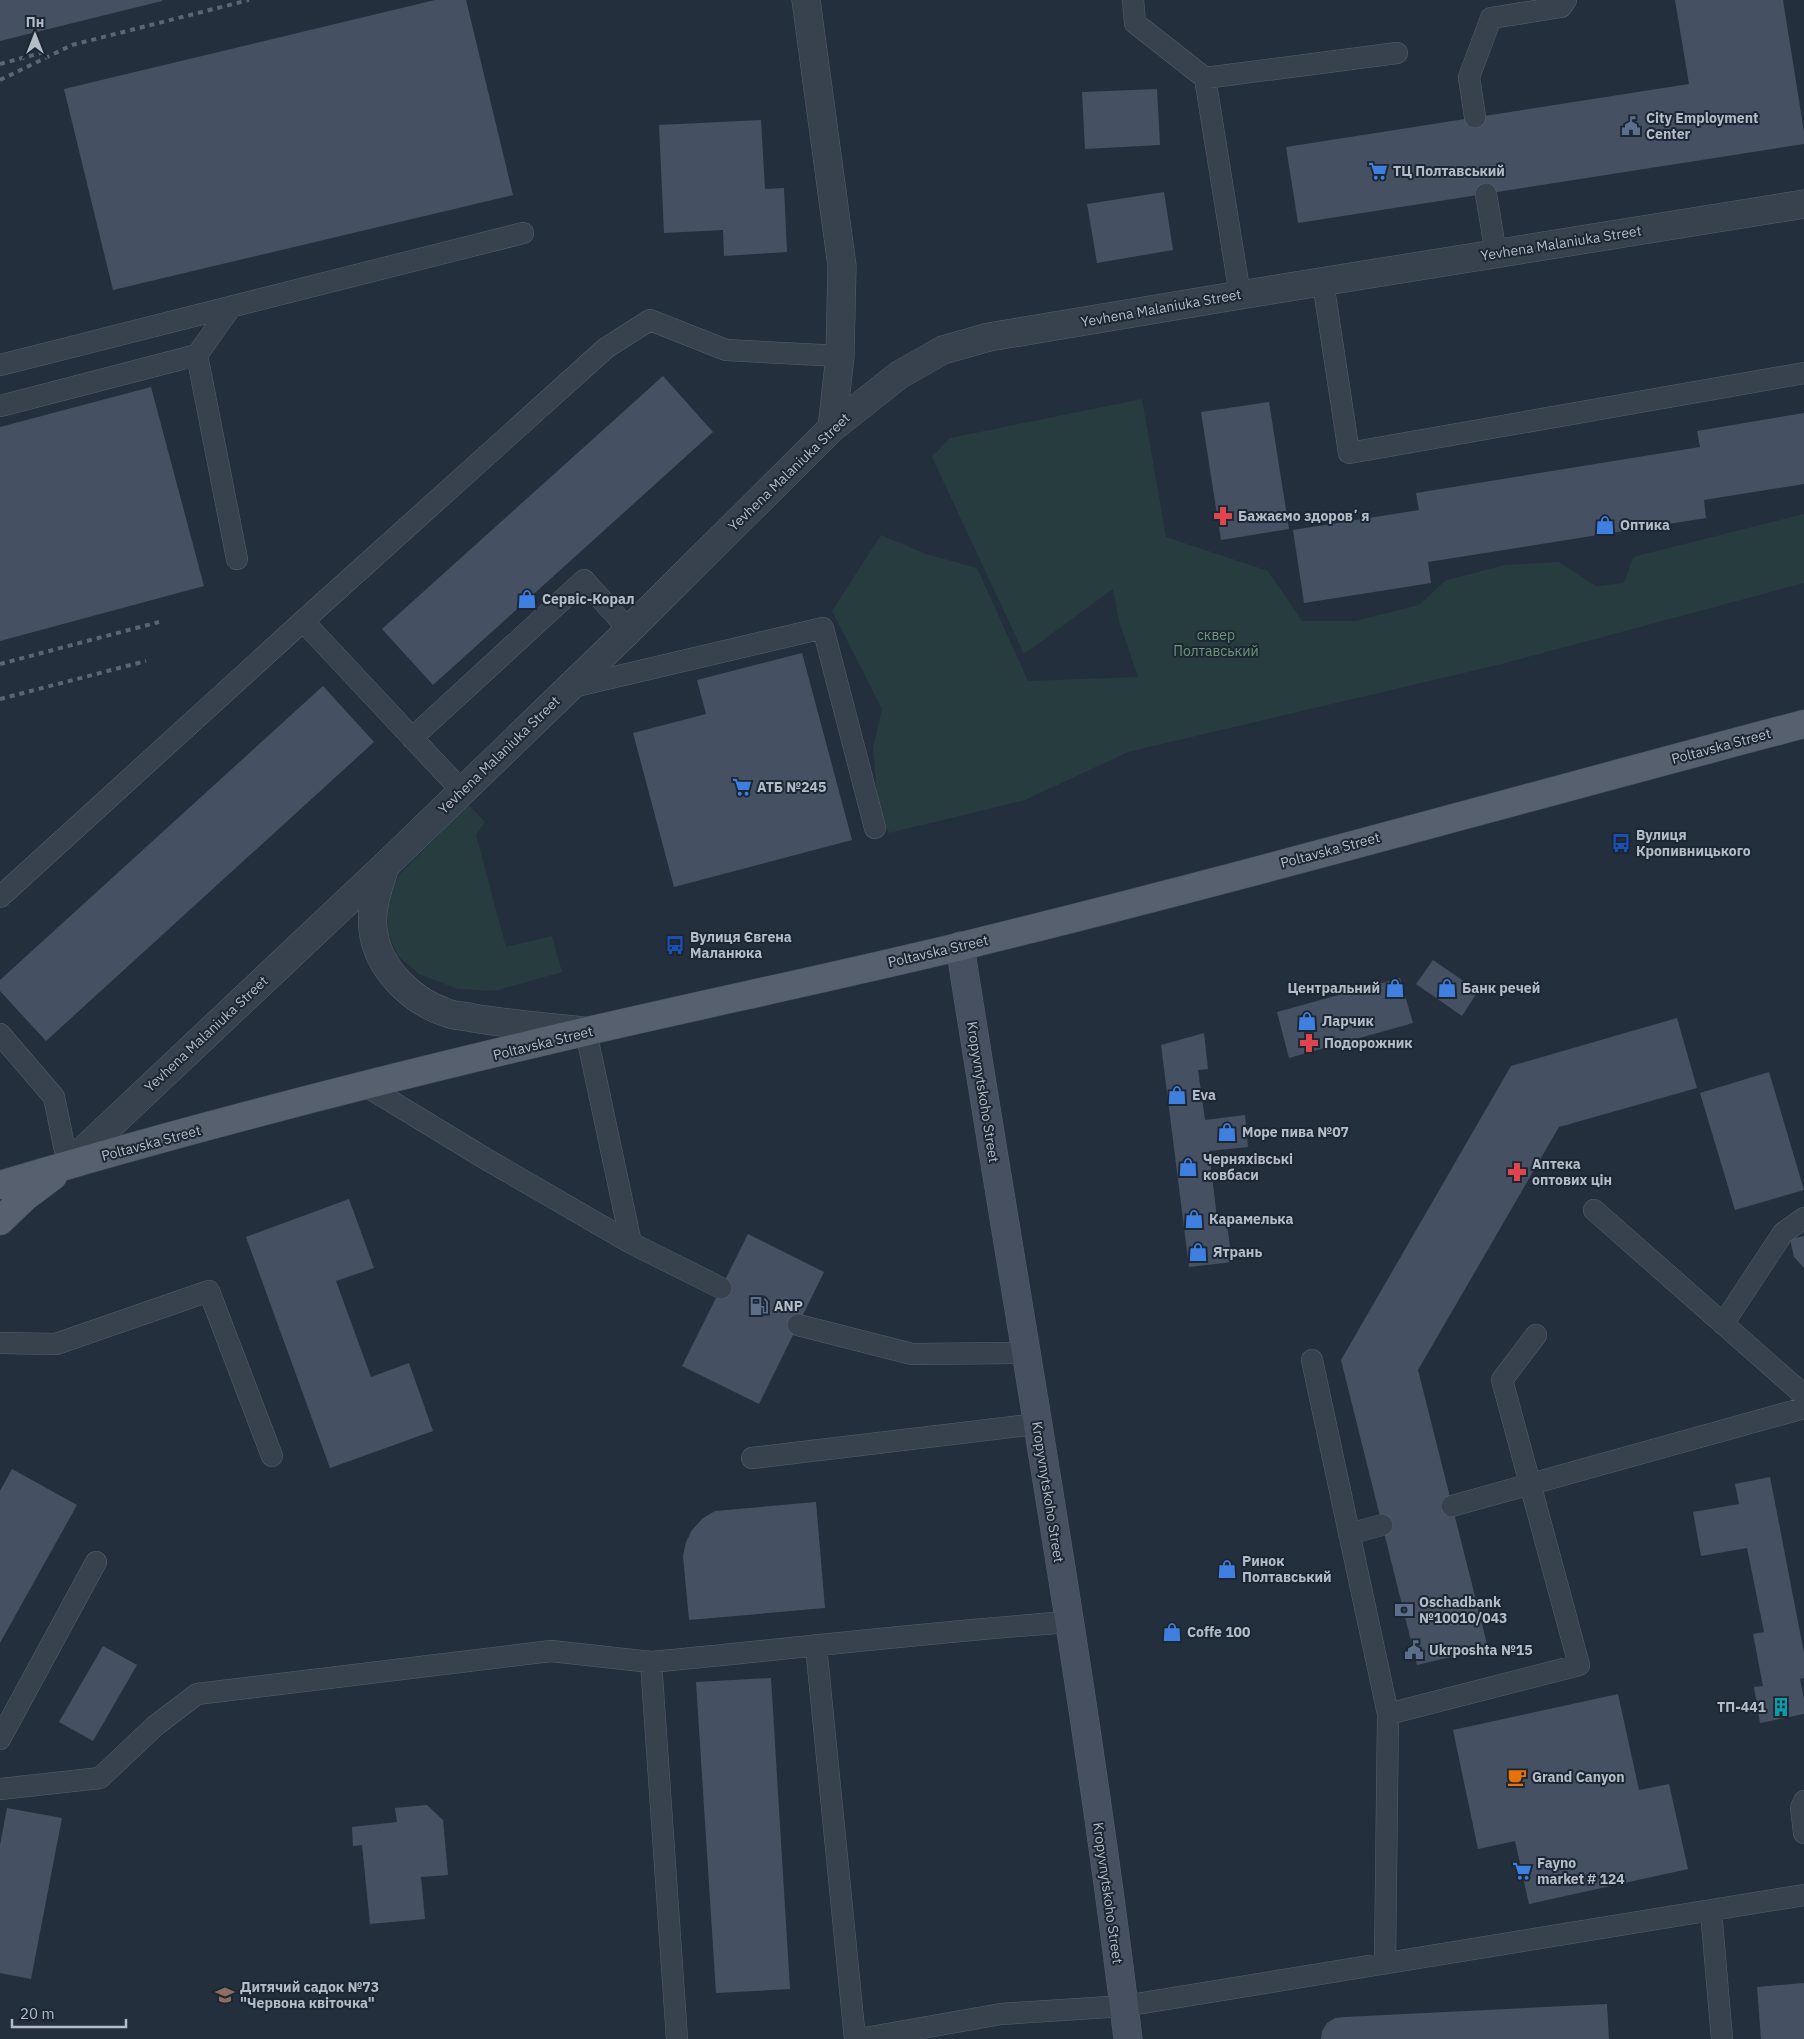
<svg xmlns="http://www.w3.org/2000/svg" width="1804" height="2039" font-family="'IBM Plex Sans',sans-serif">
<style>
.green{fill:#263c3f}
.building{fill:#455162}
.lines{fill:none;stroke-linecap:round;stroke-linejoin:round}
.lane-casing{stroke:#565f6c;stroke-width:22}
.street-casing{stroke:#565f6c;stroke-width:29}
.secondary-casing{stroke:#565f6c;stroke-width:29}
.primary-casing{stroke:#414a57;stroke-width:29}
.lane{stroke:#38414e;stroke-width:21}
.street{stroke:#38414e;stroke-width:28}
.secondary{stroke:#465061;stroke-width:28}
.primary{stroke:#56606e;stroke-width:28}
.rail{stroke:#5a6575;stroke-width:4;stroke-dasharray:5 5;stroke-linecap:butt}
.labels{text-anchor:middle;stroke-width:4;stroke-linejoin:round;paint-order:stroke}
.poi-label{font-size:14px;font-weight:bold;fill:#b4bcc9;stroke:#1d2633;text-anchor:start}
.street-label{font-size:14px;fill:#b4bcc9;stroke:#1d2633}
.park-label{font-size:14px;fill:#6b9a76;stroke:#1d2633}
</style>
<rect width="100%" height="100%" fill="#242f3e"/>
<path class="green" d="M1142,399l24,138 102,34 34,50h53l64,-16 27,-25 59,-15 54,-3 37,24 28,-3 9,-26 171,-43v69l-302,81 -374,88 -103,48 -136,33 -10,-18 -6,-67 9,-39 -50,-98 49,-76 45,19 51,14 51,113 110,-4 -19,-56 -6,-32 -89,65 -92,-197 18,-19z
M468,804l17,18 -9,13 30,112 46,-11 10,36 -67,19 -37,-2 -39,-15 -21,-18 -10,-23 -1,-20 4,-20 7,-17z"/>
<path class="building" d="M0,0h162v1l-162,40z
M435,0h31l47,195 -400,95 -49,-201z
M1675,0h108l21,132v12l-506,79 -12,-76 403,-63z
M1157,89l3,56 -75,4 -3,-57z
M761,120l4,69 19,-1 3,64 -63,4 -1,-26 -59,3 -5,-108z
M1164,192l9,58 -76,13 -10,-59z
M663,376l50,56 -280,253 -51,-56z
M151,387l53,199 -204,55v-214z
M1269,402l20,127 -68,11 -20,-128z
M1804,413v71l-100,16 2,18 -278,44 3,21 -127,20 -11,-73 126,-20 -3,-17 284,-46 -3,-16z
M802,653l50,187 -178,47 -41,-154 73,-19 -9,-34z
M323,686l51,56 -328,299 -46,-50v-11z
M1433,960l45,31 -16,25 -46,-32z
M1400,978l13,45 -124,35 -12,-46z
M1677,1018l20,70 -138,39 -141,243 70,278 -71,17 -76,-305 170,-294z
M1204,1033l4,36 -10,1 7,50 40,-5 3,32 -39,4 9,75 9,-2 5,38 -43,5 -28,-222z
M1769,1072l35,118 -69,20 -35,-117z
M349,1199l25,69 -38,13 35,96 38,-14 24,68 -103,37 -84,-231z
M748,1234l76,38 -65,132 -77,-38z
M1804,1236v32l-10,-11 -4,-18z
M12,1469l65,36 -77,138v-152z
M1770,1477l34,176v25l-4,1 4,20v15l-44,9 -6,-36 9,-1 -10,-52 11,-2 -17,-84 -46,8 -8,-44 46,-8 -4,-20z
M816,1502l9,106 -136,12 -6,-64 3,-14 6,-12 11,-12 12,-7z
M103,1646l34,19 -44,76 -34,-19z
M771,1678l19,311 -74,4 -20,-311z
M1618,1694l21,96 30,-6 19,85 -159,35 -14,-63 -37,8 -25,-119z
M427,1805l16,15 5,55 -27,2 4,42 -55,5 -8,-79 -9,1 -1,-19 45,-5 -2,-14z
M7,1808l55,10 -31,161 -31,-6v-128z
M1804,1983v56h-43l-4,-52z
M1607,2004l2,35h-288l1,-8 5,-8 8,-5 10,-1z"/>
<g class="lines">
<g class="lane-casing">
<path id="lane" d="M1133,0l2,23 70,55 35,217
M1205,78l192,-25
M1475,117l-6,-40 22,-59 70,-11 5,-7
M1486,194l10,60
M1323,282l26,171 455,-80
M197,355l40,204
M0,365l523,-132
M0,406l197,-51 34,-48
M303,621l159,170
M568,688l255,-60 52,200
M412,738l172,-158 45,50
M0,897l303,-276 303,-273 44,-28 76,30 114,6
M586,1032l45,211
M0,1034l54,63 14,68
M366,1086l120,73 145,84 90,45
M1594,1210l210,185
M1723,1324l60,-91 21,-15
M798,1325l114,29 113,-1
M0,1343l56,1 153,-53 63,165
M1312,1360l76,354 -3,249
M752,1458l285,-34
M1452,1506l352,-98
M1349,1534l33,-9
M816,1646l39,393
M1388,1714l191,-49 -77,-285 34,-45
M0,1739l96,-177
M0,1789l100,-11 55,-52 42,-32 354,-43 100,11
M1804,1801l-3,7 3,25
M1711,1911l11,128
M677,2039l-26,-377c139,-13 278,-30 418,-40
M859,2039l142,-25 123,-8 680,-111"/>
</g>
<g class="street-casing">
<path id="street" d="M806,0l36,266 -2,90 -8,72
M385,866c-6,20 -15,42 -12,63 4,39 38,72 74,84 8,3 18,3 26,5 36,6 73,9 110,13
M68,1165l318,-300 243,-235 203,-202 67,-53 44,-25 46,-13 251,-42 564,-91"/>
</g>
<g class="secondary-casing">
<path id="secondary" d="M960,946c57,364 124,727 168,1093"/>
</g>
<g class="primary-casing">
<path id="primary" d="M0,1185c194,-58 391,-108 588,-154 125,-29 250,-55 374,-85 282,-69 562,-148 842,-222
M0,1221l25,-24 28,-21"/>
</g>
<use href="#lane" class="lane"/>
<use href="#street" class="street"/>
<use href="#secondary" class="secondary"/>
<use href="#primary" class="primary"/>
<path class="rail" d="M0,64l48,-13
M0,80l72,-35 177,-45
M0,664l159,-42
M0,699l146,-38"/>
</g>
<defs>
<g id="civic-bare" transform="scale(1.5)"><path d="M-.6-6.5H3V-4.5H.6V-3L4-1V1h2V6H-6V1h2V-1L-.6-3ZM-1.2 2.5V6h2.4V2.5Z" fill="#5c6f8a" stroke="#1d2633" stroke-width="2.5" paint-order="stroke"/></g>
<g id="supermarket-bare" transform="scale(1.5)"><path d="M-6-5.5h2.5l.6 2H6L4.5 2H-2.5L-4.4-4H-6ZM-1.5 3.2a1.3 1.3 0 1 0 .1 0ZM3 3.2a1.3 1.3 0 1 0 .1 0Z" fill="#3f7fe0" stroke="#1d2633" stroke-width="2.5" paint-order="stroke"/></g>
<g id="pharmacy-bare" transform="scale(1.5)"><path d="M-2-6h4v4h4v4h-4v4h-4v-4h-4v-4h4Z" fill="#e0444e" stroke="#1d2633" stroke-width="2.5" paint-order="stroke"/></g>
<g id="shop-bare" transform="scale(1.5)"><path d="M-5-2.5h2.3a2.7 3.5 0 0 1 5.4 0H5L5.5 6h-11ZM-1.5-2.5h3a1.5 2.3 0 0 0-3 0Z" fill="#3f7fe0" stroke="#1d2633" stroke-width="2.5" paint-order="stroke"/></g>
<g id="bus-bare" transform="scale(1.5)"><path d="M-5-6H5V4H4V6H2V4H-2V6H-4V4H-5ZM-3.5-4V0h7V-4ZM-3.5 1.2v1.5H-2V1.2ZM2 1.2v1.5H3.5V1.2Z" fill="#1a4fb4" stroke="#1d2633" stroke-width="2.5" paint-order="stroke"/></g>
<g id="fuel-bare" transform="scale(1.5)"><path d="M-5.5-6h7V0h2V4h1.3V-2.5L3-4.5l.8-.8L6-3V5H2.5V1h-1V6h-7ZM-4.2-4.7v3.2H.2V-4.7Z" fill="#5c6f8a" stroke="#1d2633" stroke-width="2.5" paint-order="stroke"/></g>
<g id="bank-bare" transform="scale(1.5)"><path d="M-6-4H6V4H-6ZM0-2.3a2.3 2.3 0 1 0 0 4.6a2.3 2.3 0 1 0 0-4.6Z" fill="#5c6f8a" stroke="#1d2633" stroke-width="2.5" paint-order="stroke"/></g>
<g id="building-bare" transform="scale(1.5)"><path d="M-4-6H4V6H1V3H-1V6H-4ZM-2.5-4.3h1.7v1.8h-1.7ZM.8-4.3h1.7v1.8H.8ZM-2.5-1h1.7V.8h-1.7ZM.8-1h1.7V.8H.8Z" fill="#0f9aa8" stroke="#1d2633" stroke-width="2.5" paint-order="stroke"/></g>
<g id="cafe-bare" transform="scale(1.5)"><path d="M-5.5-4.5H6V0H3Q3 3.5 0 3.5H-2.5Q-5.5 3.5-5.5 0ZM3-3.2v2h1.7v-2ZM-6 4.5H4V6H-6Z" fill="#e8710a" stroke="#1d2633" stroke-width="2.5" paint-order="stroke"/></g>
<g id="school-bare" transform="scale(1.5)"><path d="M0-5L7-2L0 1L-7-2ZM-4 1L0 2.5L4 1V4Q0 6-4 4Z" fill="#8d6e63" stroke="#1d2633" stroke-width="2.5" paint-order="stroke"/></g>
</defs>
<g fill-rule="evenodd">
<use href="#civic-bare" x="1631" y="126"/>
<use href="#supermarket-bare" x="1378" y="171"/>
<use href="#pharmacy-bare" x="1223" y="516"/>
<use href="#shop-bare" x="1605" y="525"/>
<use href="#shop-bare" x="527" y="599"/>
<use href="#supermarket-bare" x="742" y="787"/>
<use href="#bus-bare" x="1621" y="843"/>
<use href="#bus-bare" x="675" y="945"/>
<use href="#shop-bare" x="1395" y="988"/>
<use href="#shop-bare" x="1447" y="988"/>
<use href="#shop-bare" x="1307" y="1021"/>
<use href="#pharmacy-bare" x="1309" y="1043"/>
<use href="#shop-bare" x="1177" y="1095"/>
<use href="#shop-bare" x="1227" y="1132"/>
<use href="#shop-bare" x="1188" y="1167"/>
<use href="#pharmacy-bare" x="1517" y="1172"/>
<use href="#shop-bare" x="1194" y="1219"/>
<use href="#shop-bare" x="1198" y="1252"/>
<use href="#fuel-bare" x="759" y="1306"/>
<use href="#shop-bare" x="1227" y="1569"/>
<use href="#bank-bare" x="1404" y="1610"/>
<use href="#shop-bare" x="1172" y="1632"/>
<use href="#civic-bare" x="1414" y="1650"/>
<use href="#building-bare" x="1781" y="1707"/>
<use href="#cafe-bare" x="1517" y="1777"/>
<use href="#supermarket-bare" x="1522" y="1871"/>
<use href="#school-bare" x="225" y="1995"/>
</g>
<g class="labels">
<g class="poi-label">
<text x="1646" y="123">City Employment<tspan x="1646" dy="16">Center</tspan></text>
<text x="1393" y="176">ТЦ Полтавський</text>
<text x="1238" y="521">Бажаємо здоровʼя</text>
<text x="1620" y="530">Оптика</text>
<text x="542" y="604">Сервіс-Корал</text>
<text x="757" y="792">АТБ №245</text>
<text x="1636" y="840">Вулиця<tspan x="1636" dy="16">Кропивницького</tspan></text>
<text x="690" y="942">Вулиця Євгена<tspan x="690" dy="16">Маланюка</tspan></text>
<text x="1380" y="993" text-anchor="end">Центральний</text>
<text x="1462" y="993">Банк речей</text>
<text x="1322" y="1026">Ларчик</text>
<text x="1324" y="1048">Подорожник</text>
<text x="1192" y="1100">Eva</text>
<text x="1242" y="1137">Море пива №07</text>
<text x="1203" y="1164">Черняхівські<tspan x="1203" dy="16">ковбаси</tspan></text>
<text x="1532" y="1169">Аптека<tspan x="1532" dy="16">оптових цін</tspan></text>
<text x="1209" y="1224">Карамелька</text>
<text x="1213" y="1257">Ятрань</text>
<text x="774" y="1311">ANP</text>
<text x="1242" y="1566">Ринок<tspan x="1242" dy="16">Полтавський</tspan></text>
<text x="1419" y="1607">Oschadbank<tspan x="1419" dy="16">№10010/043</tspan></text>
<text x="1187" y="1637">Coffe 100</text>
<text x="1429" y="1655">Ukrposhta №15</text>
<text x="1766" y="1712" text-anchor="end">ТП-441</text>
<text x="1532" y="1782">Grand Canyon</text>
<text x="1537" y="1868">Fayno<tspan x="1537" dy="16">market # 124</tspan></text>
<text x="240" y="1992">Дитячий садок №73<tspan x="240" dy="16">"Червона квіточка"</tspan></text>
</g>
<g class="street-label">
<text transform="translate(1561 243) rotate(-9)" y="5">Yevhena Malaniuka Street</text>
<text transform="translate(1161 308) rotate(-10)" y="5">Yevhena Malaniuka Street</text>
<text transform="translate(789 472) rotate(-44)" y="5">Yevhena Malaniuka Street</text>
<text transform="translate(1721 746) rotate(-15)" y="5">Poltavska Street</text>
<text transform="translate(499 755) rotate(-44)" y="5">Yevhena Malaniuka Street</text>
<text transform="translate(1330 850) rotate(-15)" y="5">Poltavska Street</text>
<text transform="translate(938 951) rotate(-13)" y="5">Poltavska Street</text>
<text transform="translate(206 1034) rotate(-43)" y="5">Yevhena Malaniuka Street</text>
<text transform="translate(543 1043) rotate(-14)" y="5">Poltavska Street</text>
<text transform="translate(983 1092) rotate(81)" y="5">Kropyvnytskoho Street</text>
<text transform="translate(151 1143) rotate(-15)" y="5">Poltavska Street</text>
<text transform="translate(1048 1492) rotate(81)" y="5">Kropyvnytskoho Street</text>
<text transform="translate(1108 1893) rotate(82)" y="5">Kropyvnytskoho Street</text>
</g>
<g class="park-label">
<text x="1216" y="640">сквер<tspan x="1216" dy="16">Полтавський</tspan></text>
</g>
</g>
<g transform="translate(35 35)" stroke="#1d2633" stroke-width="4" paint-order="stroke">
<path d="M0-4L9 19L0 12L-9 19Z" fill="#b4bcc9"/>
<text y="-8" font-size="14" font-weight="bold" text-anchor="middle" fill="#b4bcc9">Пн</text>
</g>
<path d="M12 2019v8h114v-8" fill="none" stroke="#b4bcc9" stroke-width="2.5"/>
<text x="20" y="2019" font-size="15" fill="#b4bcc9" stroke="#1d2633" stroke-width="4" paint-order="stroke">20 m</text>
</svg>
